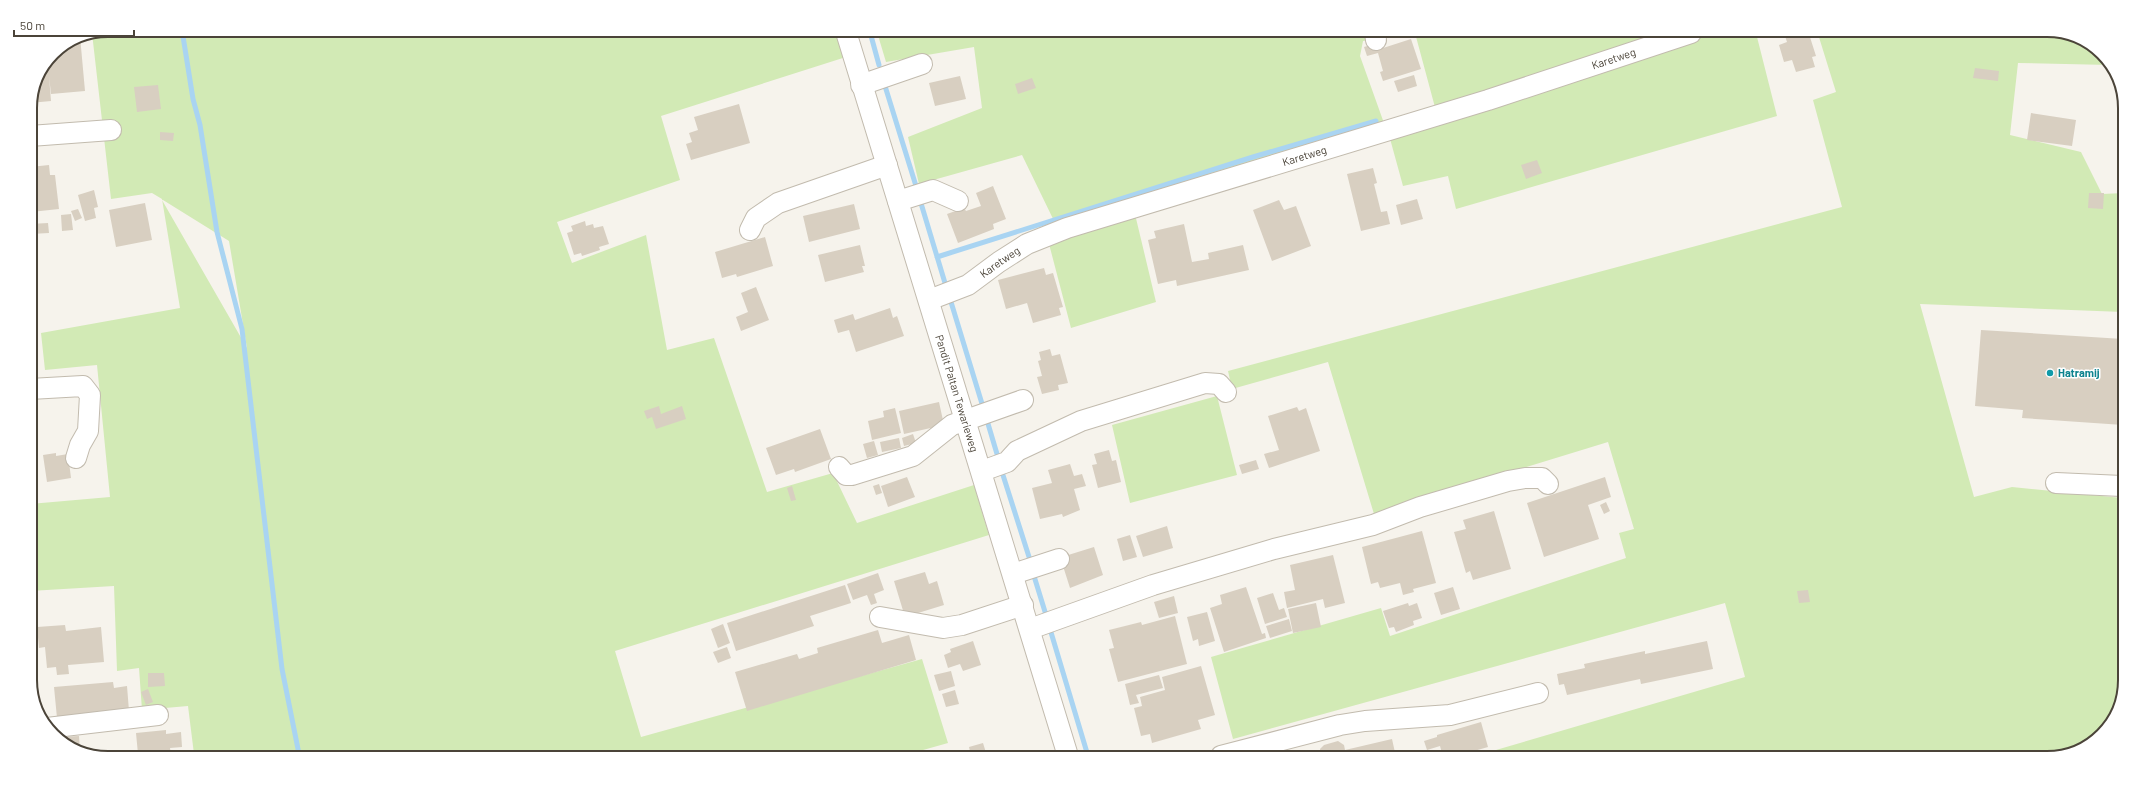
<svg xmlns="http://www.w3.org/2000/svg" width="2155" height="788" font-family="Barlow,sans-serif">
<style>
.green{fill:#d2eab5;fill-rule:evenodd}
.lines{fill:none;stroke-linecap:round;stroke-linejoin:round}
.stream{stroke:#a9d4f2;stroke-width:5}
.building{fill:#d8cfc1}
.minor-casing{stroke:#c2bbae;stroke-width:22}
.minor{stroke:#fff;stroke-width:20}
.culture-dot{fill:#0f9aa8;stroke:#fff;stroke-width:1.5}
.labels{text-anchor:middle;stroke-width:3;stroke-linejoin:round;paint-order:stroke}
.street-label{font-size:11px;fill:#4b4439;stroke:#fff}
.culture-label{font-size:11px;font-weight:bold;fill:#0d838f;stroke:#fff;text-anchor:start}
.rim{fill:none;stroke:#4b4439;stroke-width:2}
</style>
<rect width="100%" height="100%" fill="#f6f3ec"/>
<path class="green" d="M108,30l731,2 7,25 -185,59 19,64 -123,42 15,41 74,-28 21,115 47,-12 53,154 66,-19 24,50 117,-38 15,50 -374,116 26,86 281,-78 26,84 -32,9 1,4 -723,-2 -6,-48 -46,4 -3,-42 -22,3 -3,-85 -84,5v-87l80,-7 -13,-132 -52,5 -4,-37 139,-25 -18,-109 -10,-6 -41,6 -19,-166zM163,200l66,41 18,107 -85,-148z
M877,32l493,1 1,7 -8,1 -3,15 25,70 -328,101 -35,-72 -103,29 -11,-47 74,-29 -8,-61 -88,15z
M1415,33h263l-242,78z
M1703,33h53l21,83 -321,93 -8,-33 -45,10 -14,-51 241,-76z
M1818,34h254l37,26 1,5 -92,-2 -8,72 71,17 21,42 22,-1 -1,119 -203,-8 54,193 38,-10 110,11 -1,207 -27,37 -47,16 -575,-1 273,-80 -20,-74 -492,136 -22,-82 170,-49 9,28 236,-78 -7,-25 15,-4 -26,-87 -234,72 -46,-152 -96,27 -4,-18 614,-164 -29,-107 23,-8z
M1134,210l22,92 -85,26 -23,-88z
M1217,396l20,79 -107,28 -18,-78z"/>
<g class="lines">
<path class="stream" d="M182,30l11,69 7,26 17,107 25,97 40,340 17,85
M870,32l9,33
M885,86l31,100
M920,200l25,83
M937,257l316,-100 123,-36
M951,302l32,105
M986,417l11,37
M1002,472l28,88
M1034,576l12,39
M1050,629l38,127"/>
</g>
<path class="building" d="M1784,33l25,1 7,22 -4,1 3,10 -19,5 -4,-12 -8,2 -5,-17 8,-3z
M80,36l5,55 -34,3 -2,-18 2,25 -21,2 6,-25 17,-25z
M1411,39l10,30 -38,12 -3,-9 3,-1 -5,-18 -11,3 -3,-9 14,-4 2,6z
M1975,68l24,3 -1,10 -25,-3z
M1414,75l3,11 -19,6 -4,-11z
M960,76l6,23 -31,7 -6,-23z
M1032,78l4,10 -18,6 -3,-10z
M158,85l3,24 -24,3 -3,-25z
M739,104l11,39 -59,17 -5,-16 6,-2 -3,-9 9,-3 -4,-13z
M2031,113l45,7 -4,26 -45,-6z
M160,132l14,1 -1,8 -13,-1z
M1537,160l5,13 -16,6 -5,-14z
M49,165l1,10h5l4,34 -28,3 -1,-45z
M1373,168l4,15 -3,1 7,28 6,-1 3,13 -29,7 -14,-57z
M993,186l13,33 -13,5 1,5 -36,14 -11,-29 17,-6 2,3 15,-5 -5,-13z
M94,190l4,17 -4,1 2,10 -11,3 -7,-26z
M2089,193h15l-1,16 -15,-1z
M1417,199l6,20 -22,6 -5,-20z
M1279,200l5,10 12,-4 15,40 -39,15 -19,-51z
M145,203l7,37 -36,7 -7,-37z
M854,204l6,25 -51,13 -6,-26z
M78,209l4,9 -7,3 -4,-10z
M71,214l2,16 -11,1 -1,-16z
M585,221l1,5 7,-2 1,4 9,-2 6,18 -10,3 1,3 -18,6 -1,-3 -7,2 -7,-22 6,-2 -2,-5z
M48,223l1,10 -18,1 -1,-10z
M1184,224l8,38 17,-3 -1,-6 35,-8 6,25 -72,16 -1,-6 -18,4 -10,-44 8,-2 -2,-7z
M765,237l8,29 -36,11 -1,-3 -14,4 -7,-26z
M860,245l5,21h-3l2,6 -39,10 -7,-27z
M1044,268l2,7 7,-2 10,34 -4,1 2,7 -28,8 -6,-20 -21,6 -8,-29z
M756,287l13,33 -28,11 -5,-14 12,-5 -7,-19z
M890,308l3,10 4,-2 7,20 -48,16 -7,-22 -11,3 -4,-13 19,-6 2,6z
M1981,330l142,9v86l-101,-7 1,-8 -48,-4z
M1050,349l2,7 8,-2 8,29 -10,2 1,5 -17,4 -5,-17 5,-1 -4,-15 3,-1 -2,-8z
M939,402l5,23 -40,9 -5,-23z
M659,406l2,8 21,-8 4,13 -30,10 -4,-12 -5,2 -3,-8z
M1297,407l2,4 7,-3 14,43 -51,17 -5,-14 15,-4 -11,-34z
M895,408l6,25 -29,7 -4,-19 16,-4 -1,-6z
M820,429l11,30 -36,13 -1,-3 -18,6 -10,-27z
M913,434l3,9 -12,3 -2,-8z
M899,438l2,10 -19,4 -2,-10z
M874,441l4,14 -11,3 -4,-14z
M1109,450l3,11 4,-1 5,22 -23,6 -6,-23 5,-1 -3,-10z
M56,453v3l12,-2 3,24 -24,4 -4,-27z
M1256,460l3,9 -17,5 -3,-9z
M1070,464l4,12 8,-2 4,12 -12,3 6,21 -17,7 -1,-3 -22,5 -8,-31 20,-5 -4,-13z
M907,477l8,20 -27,10 -7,-21z
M1605,477l6,20 -23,8 11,34 -55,18 -17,-54z
M879,484l3,9 -6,2 -3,-9z
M792,486l4,14 -5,1 -4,-13z
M1606,502l4,9 -6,3 -4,-9z
M1494,511l17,58 -38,11 -3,-9 -4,2 -12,-41 12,-3 -3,-9z
M1167,526l6,22 -30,9 -7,-21z
M1422,531l14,52 -23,6 1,3 -11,3 -3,-12 -20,5 -2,-6 -7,2 -9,-37z
M1130,535l7,22 -14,4 -6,-22z
M1094,547l9,28 -33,13 -7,-22 4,-1 -2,-9z
M1333,555l12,48 -20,5 -2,-9 -36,9 -3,-16 11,-2 -5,-25z
M925,572l4,12 8,-3 7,24 -39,12 -11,-36z
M878,573l6,17 -10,4 3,9 -6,2 -4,-10 -14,5 -6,-16z
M845,585l6,18 -41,13 4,10 -78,25 -9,-28z
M1246,587l16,47 3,-1 1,5 -42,14 -14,-44 12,-4 -2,-9z
M1453,587l7,22 -19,6 -7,-22z
M1808,590l2,12 -11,1 -2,-12z
M1273,593l6,17 5,-2 3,9 -22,7 -8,-26z
M1174,596l4,17 -19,5 -5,-16z
M1316,603l5,24 -28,6 -5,-24z
M1408,603l1,3 8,-3 5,15 -9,3 1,4 -18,7 -2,-5 -5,1 -6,-17z
M1207,612l8,29 -16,5 -1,-7 -5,2 -6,-24z
M1175,616l12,48 -69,18 -9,-33 5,-1 -5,-18 32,-8 1,3z
M1289,619l3,12 -22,7 -4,-12z
M723,624l7,19 -12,5 -7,-19z
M65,625l1,6 35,-4 3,35 -36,3 1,9 -12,1 -1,-8 -9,1 -2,-21 -6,1 -2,-21z
M878,630l4,13 27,-8 7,25 -169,51 -12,-39 62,-18 2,5 19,-6 -1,-5z
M973,641l8,24 -18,6 -3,-7 -12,4 -4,-13 7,-3 -1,-3z
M1707,641l6,28 -72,15 -1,-5 -73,16 -3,-11 -5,1 -2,-11 28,-6 -1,-4 61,-13v3z
M727,647l4,11 -13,5 -5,-11z
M1201,666l14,49 -17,5 3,9 -49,14 -2,-9 -9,2 -7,-28 8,-2 -2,-9 25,-7 -3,-13z
M951,671l4,15 -16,5 -5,-16z
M148,673h16l1,13 -17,1z
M1159,675l4,13 -27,7 3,8 -9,2 -5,-21z
M113,682l1,6 13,-2 2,25 -72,7 -3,-31z
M148,689l5,13 -7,3 -5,-13z
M955,690l4,14 -13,3 -4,-13z
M1481,722l7,25 -35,10h-10l-3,-11 -13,4 -3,-9 13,-4v-2z
M166,730v4l15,-2 1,15 -12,1 1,6h-33l-2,-21z
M79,736l1,15 -20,-14z
M1392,739l4,18 -80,-1 5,-1 -1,-6 4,-4 14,-4 6,4 1,5z
M983,743l4,13h-16l-2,-9z
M1013,751l1,5h-19v-1z"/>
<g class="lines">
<g class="minor-casing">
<g id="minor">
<path id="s1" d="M846,32l222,724"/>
<path d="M1375,33l1,7"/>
<path d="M861,85l61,-21"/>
<path d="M30,136l81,-6"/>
<path d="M898,201l35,-11 25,11"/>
<path d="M750,230l6,-12 22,-15 109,-38"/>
<path id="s2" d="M929,300l39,-15 31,-23 28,-18 40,-16 421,-128 203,-67"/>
<path d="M30,389l53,-3 7,9 -2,36 -8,14 -4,13"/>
<path d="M839,467l7,8h6l61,-19 39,-31 71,-25"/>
<path d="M982,471l25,-9 10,-11 64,-30 124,-38 14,1 7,8"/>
<path d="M2056,483l66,3"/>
<path d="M1013,574l46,-15"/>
<path d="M880,617l63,11 19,-3 61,-20"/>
<path d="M1030,629l123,-44 121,-36 99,-24 47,-18 88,-26 17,-3h17l6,6"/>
<path d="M47,728l111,-13"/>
<path d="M1221,756l119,-31 25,-4 85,-6 88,-22"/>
</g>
</g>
<use href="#minor" class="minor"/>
</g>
<circle class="culture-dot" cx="2050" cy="373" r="4"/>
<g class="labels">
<g class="street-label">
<text dy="4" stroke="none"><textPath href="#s2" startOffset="729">Karetweg</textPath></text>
<text dy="4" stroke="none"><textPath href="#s2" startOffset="405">Karetweg</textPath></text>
<text dy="4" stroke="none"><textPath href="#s2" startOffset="81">Karetweg</textPath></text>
<text dy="4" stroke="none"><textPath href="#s1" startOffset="378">Pandit Paltan Tewarieweg</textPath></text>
</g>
<g class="culture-label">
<text x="2058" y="377">Hatramij</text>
</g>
</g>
<path d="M0 0H2155V788H0ZM108 37H2047A71 71 0 0 1 2118 108V680A71 71 0 0 1 2047 751H108A71 71 0 0 1 37 680V108A71 71 0 0 1 108 37Z" fill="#fff" fill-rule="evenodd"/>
<path class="rim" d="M108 37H2047A71 71 0 0 1 2118 108V680A71 71 0 0 1 2047 751H108A71 71 0 0 1 37 680V108A71 71 0 0 1 108 37Z"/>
<path d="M14 30v6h120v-6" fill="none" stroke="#4b4439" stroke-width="2"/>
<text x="20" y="30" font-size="12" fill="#4b4439" stroke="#ffffff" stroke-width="3" paint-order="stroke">50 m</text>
</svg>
